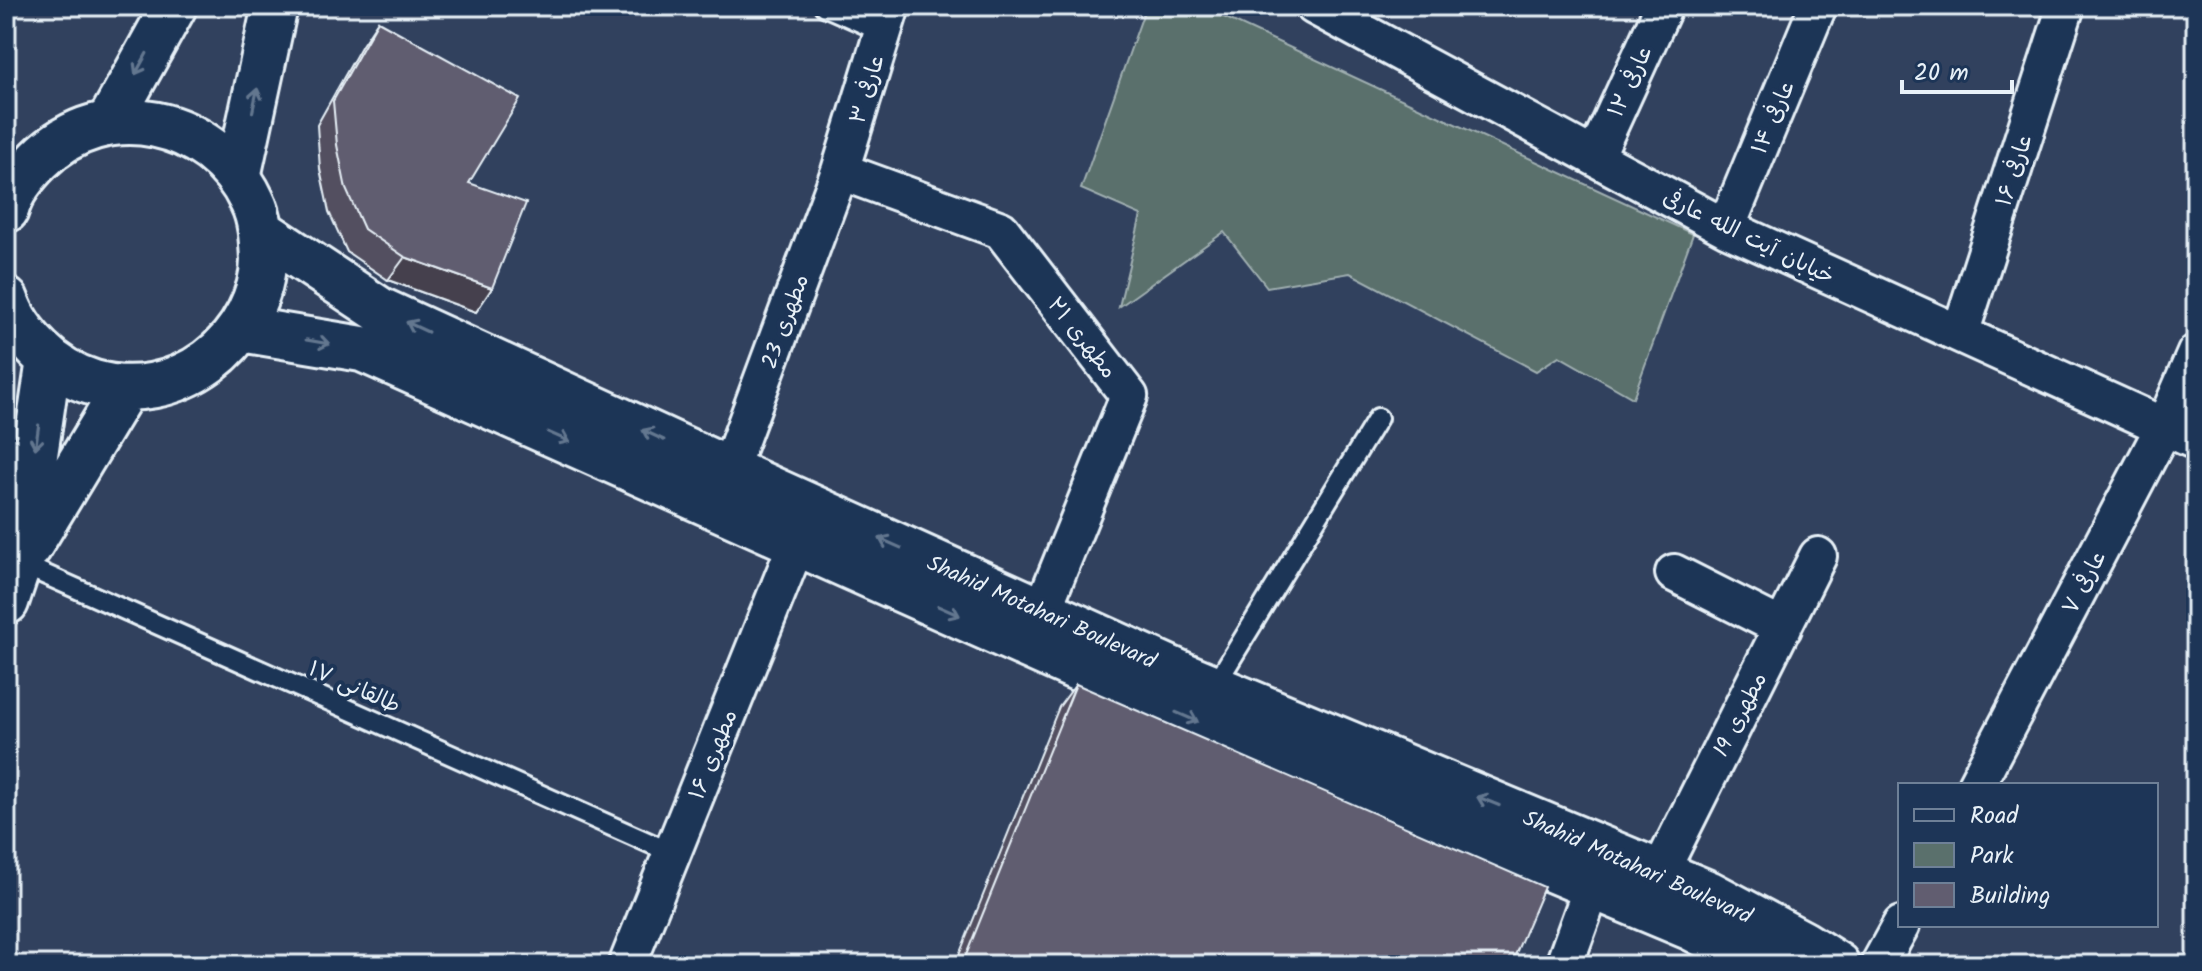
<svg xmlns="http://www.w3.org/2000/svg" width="2202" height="971" font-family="Kalam,'Playpen Sans Arabic',sans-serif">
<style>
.green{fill:#5a706c;stroke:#a1b0b2;stroke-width:2}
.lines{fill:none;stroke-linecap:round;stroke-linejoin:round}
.service-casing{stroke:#e8f1f8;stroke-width:24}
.minor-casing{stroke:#e8f1f8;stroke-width:42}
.secondary-casing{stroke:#e8f1f8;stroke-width:50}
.primary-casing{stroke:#e8f1f8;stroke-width:50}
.service{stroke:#1d3557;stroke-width:18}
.minor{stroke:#1d3557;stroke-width:36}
.secondary{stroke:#1d3557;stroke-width:44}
.primary{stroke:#1d3557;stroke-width:44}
.wall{fill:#535060;stroke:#e8f1f8;stroke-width:2}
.shaded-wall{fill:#44414e;stroke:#e8f1f8;stroke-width:2}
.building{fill:#615d70;stroke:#e8f1f8;stroke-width:2}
.oneway{stroke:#64778f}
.labels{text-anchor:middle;stroke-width:8;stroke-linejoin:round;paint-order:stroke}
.street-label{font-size:22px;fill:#e8f1f8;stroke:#1d3557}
</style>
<rect width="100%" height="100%" fill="#31415e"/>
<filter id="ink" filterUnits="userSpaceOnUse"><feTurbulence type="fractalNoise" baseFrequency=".0125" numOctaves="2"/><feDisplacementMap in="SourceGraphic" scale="16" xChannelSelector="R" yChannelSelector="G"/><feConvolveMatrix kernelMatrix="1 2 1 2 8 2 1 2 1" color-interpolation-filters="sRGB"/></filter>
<g filter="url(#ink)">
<path class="green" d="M1146,6h54l493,228 -60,164 -74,-42 -23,15 -186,-98 -83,14 -43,-55 -105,75 22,-92 -60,-26z"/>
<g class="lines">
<g class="service-casing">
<path id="service" d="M824,6l59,26
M19,563l653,290
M1214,687l164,-269"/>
</g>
<g class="minor-casing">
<path id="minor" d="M1314,6l412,222 470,213
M1595,157l69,-151
M840,171l161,59 128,166 -87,215
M1726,228l92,-222
M1960,334l106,-328
M729,470l111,-299 51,-165
M1674,573l109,55
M1976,785l188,-358 32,-74
M1660,872l158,-316
M627,965l170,-422
M1564,965l29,-80
M1879,965l22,-40"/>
</g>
<g class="secondary-casing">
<path id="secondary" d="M6,210c5,-19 19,-36 33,-50 65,-66 174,-42 213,41 9,18 10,39 11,59 0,18 -6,37 -14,53 -40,79 -146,102 -210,37 -14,-14 -27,-31 -33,-50
M261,231l119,79 349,160 455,205 524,218 94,50 35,22
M241,329l121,20 807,360 523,219 70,37
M29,547l96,-159
M6,602l13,-39 30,-203"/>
</g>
<g class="primary-casing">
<path id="primary" d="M109,123l65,-117
M238,177l37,-171"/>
</g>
<use href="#service" class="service"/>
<use href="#minor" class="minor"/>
<use href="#secondary" class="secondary"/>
<use href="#primary" class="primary"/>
</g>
<path class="wall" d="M378,21l91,162 23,105 -16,24 -88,-32 -41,-28 -18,-40 -9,-43 -3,-44 45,-80z
M1076,684l435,281h-556l104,-258z"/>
<path class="shaded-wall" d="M405,257l87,31 -16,24 -88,-32z"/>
<path class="building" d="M378,21l142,78 -51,84 57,20 -34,85 -87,-31 -41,-28 -18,-40 -9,-44 -4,-44z
M1076,684l468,203 -33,78h-549z"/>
<defs><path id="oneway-shaft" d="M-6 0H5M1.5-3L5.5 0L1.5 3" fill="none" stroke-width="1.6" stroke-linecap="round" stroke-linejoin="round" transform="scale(2)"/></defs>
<g class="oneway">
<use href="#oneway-shaft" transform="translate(141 64) rotate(119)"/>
<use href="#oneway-shaft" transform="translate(255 100) rotate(-78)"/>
<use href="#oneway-shaft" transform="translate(417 327) rotate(-155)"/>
<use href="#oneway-shaft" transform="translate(318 342) rotate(10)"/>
<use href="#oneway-shaft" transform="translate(653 435) rotate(-155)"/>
<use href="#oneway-shaft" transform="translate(37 437) rotate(98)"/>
<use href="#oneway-shaft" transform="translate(559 437) rotate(24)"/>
<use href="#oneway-shaft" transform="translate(890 543) rotate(-156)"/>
<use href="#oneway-shaft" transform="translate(949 611) rotate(24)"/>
<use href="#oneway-shaft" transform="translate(1187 717) rotate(23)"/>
<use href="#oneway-shaft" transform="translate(1488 801) rotate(-158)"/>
</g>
</g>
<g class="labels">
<g class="street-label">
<text transform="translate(1629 81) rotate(-65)" y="8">عارفی ۱۲</text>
<text transform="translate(866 89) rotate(-73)" y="8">عارفی ۳</text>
<text transform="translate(1772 117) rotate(-67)" y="8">عارفی ۱۴</text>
<text transform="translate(2013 170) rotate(-72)" y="8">عارفی ۱۶</text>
<text transform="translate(1749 236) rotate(26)" y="8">خیابان آیت الله عارفی</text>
<text transform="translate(784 321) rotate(-70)" y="8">مطهری 23</text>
<text transform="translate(1083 337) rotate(52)" y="8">مطهری ۲۱</text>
<text transform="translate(2083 582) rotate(-62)" y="8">عارفی ۷</text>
<text transform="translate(1042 611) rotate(24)" y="8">Shahid Motahari Boulevard</text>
<text transform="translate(355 686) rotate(24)" y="8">طالقانی ۱۷</text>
<text transform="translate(1739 714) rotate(-63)" y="8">مطهری 19</text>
<text transform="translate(712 754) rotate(-68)" y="8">مطهری ۱۶</text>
<text transform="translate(1638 866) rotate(24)" y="8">Shahid Motahari Boulevard</text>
</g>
</g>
<rect width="2202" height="971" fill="none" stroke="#1d3557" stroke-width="32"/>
<rect x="16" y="16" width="2170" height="939" fill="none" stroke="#e8f1f8" stroke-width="3" filter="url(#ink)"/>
<rect x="1898" y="783" width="260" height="144" fill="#1d3557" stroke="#6e8097" stroke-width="2"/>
<rect x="1914" y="809" width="40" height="12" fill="#1d3557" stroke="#6e8097" stroke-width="2"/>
<text x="1970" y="823" font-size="24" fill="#e8f1f8">Road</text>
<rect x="1914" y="843" width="40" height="24" fill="#5a706c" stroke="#6e8097" stroke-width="2"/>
<text x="1970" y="863" font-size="24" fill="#e8f1f8">Park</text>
<rect x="1914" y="883" width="40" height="24" fill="#615d70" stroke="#6e8097" stroke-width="2"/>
<text x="1970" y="903" font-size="24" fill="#e8f1f8">Building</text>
<path d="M1902 80v12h110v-12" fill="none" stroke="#e8f1f8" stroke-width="4"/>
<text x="1914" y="80" font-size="24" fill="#e8f1f8" stroke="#1d3557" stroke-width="6" paint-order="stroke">20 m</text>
</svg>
